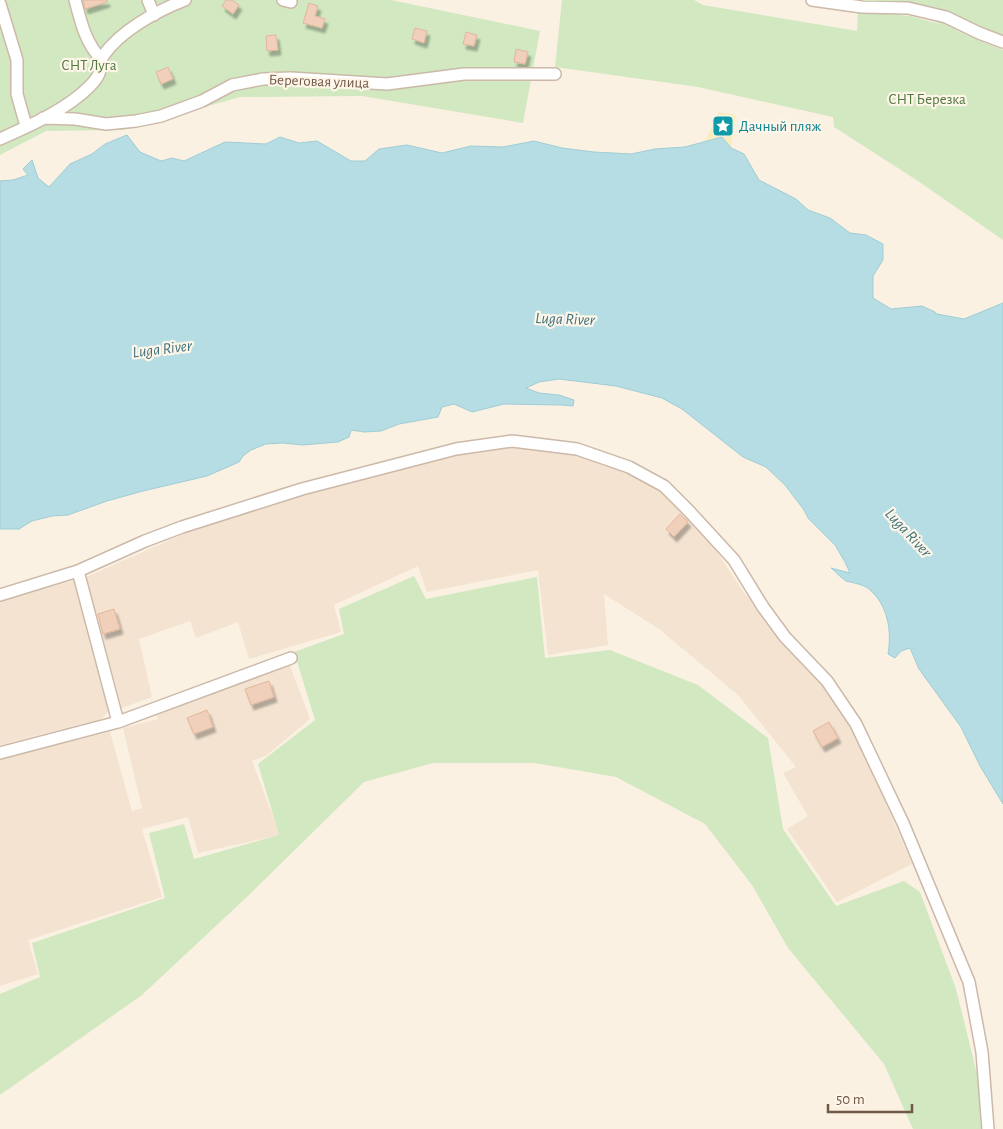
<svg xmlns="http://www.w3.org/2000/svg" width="1003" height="1129" font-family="'Alegreya Sans',sans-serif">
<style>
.residential{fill:#f3e3d0}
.green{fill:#d1e8c1}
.sand{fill:#faedbd}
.water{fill:#b7dde4;stroke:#9ecdd5}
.building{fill:#f0d0ba;stroke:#e2b69b;filter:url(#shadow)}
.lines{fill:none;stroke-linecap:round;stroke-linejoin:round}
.street-casing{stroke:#ccb9a9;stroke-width:14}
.street{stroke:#fff;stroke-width:11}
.labels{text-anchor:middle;stroke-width:4.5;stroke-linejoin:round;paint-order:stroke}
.park-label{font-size:15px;fill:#527842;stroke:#fef6e8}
.street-label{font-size:15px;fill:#725849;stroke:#fef6e8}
.culture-label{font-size:15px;fill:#0d838f;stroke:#fef6e8;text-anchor:start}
.water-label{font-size:16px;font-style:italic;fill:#41737e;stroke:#fef6e8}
</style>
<defs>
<filter id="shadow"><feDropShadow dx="3" dy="5" stdDeviation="1" flood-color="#0004"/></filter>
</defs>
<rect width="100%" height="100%" fill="#fbf1e2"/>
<path class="residential" d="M514,445l89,13 68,38 33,37 41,61 88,94 40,86 39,90 -75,38 -50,-73 21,-13 -25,-43 13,-6 -58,-72 -79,-66 -55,-35 4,51 -60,10 -10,-85 -111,22 -9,-26 -84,39 7,27 -92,27 -11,-37 -42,16 -6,-17 -51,18 13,58 -30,11 -36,-131 127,-56 196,-58z
M73,581l5,3 31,121v6l-8,8 -101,26v-145z
M287,658l23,61 -43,36 -15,6 28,74 -82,18 -10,-36 -46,12 20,68 -134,43 10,34 -38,12v-227l110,-27 22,79 10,-3 -19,-80 35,-9 -4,-10z"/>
<path class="green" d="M0,0h391l149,31 -17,92 -161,-27 -122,1 -116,33 -78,1 -46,24z
M562,0h132l9,5 154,26 1,-20 52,5 33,9 -33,-13 -87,-12h180v47l-51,-18 51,21v190l-85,-59 -84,-54 -1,-10 -135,-30 -143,-20z
M414,576l12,23 111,-22 8,81 65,-8 88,35 70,53 15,91 53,77 68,-25 16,11 36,97 21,85 6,55h-70l-29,-65 -96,-116 -36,-63 -47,-61 -89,-47 -81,-14h-102l-69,19 -114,112 -108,101 -142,100v-101l40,-17 -8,-34 133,-45 -16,-65 35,-9 10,35 85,-24 -21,-71 57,-44 -21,-68 50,-18 -5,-25z"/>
<path class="sand" d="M719,112l17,3 -5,33 -9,-11 -17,4z"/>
<path class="water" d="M127,135l13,17 21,9 11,-3 12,3 41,-19 41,2 14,-7 19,6 18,-2 34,20h14l14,-12 28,-4 35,8 29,-7 32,1 31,-6 28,7 32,4 37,2 24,-5 30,-2 37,-10 9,11 13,6 15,26 37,19 12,11 22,8 20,15 16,2 17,9v16l-10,16v22l18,11 31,-3 13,6 2,2 27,5 39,-16v501l-23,-38 -19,-39 -42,-58 -9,-21 -9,3 -6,7 -7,-4c4,-23 0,-49 -19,-65 -6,-5 -16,-6 -23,-8 -5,-3 -10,-9 -15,-13l19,5 -5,-11 -10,-17 -27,-27 -4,-8 -19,-25 -19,-18 -23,-10 -61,-48 -20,-11 -46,-12 -57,-7 -20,3 -13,6 13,5 20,2 15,5 -1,6 -12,-1 -57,-1 -32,8 -18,-8 -12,3 -4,10 -39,7 -18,7 -17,1 -13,-2 -2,7 -11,5 -36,3 -19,-2 -17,1 -15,6 -8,6 -4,6 -32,14 -64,15 -36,10 -39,14 -16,1 -20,5 -13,8h-19v-348l13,-1 15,-5 -5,-6 9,-9 6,18 11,9 21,-23 22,-10 13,-10z"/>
<path class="building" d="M83,0h24v2l-22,7z
M226,0h6l7,5 -6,9 -11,-8z
M309,3l9,3 -3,10 10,3 -3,9 -19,-5z
M415,28l12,3 -3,12 -12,-4z
M466,32l11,3 -3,11 -11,-2z
M276,35l2,15 -11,1 -1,-15z
M516,49l12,3 -3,12 -11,-2z
M168,67l5,12 -12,5 -5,-12z
M680,514l8,8 -14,15 -8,-8z
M114,609l6,20 -17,5 -5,-20z
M269,681l5,16 -23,8 -6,-16z
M207,710l6,17 -19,7 -7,-16z
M829,722l9,16 -16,9 -9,-16z"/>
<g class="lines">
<g class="street-casing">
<path id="street" d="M75,0c6,22 10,42 26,59
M148,0l6,15
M283,0l8,2
M812,0l50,7 46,1 38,9 33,16 24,9
M0,4l17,56v34l9,32
M43,118l32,1 31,5 30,-3 25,-5 41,-15 30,-16 31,-6 28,-1 96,6 77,-10h91
M0,139c31,-14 66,-29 90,-53 4,-4 9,-10 10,-16 2,-5 0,-9 3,-14 18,-26 54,-45 82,-56
M78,571l40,151
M0,595l78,-24 67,-30 37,-14 120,-38 154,-40 56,-8 65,8 52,18 35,19 25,25 45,49 29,47 22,30 42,44 29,43 47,99 66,159 13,70 6,77
M0,753l118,-31 173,-64"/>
</g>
<use href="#street" class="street"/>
</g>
<defs>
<g id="sight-square" transform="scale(1.125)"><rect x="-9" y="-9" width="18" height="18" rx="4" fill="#0f9aa8" stroke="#fef6e8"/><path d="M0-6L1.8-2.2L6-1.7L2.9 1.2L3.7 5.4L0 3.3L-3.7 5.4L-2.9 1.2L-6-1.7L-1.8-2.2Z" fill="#fff"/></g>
</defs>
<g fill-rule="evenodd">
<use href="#sight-square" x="723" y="126"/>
</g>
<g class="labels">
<g class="park-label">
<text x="89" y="70">СНТ Луга</text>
<text x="927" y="104">СНТ Березка</text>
</g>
<g class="street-label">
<text transform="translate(319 81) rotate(2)" y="5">Береговая улица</text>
</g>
<g class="culture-label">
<text x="739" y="131">Дачный пляж</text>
</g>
<g class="water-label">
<text transform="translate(565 318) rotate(2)" y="6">Luga River</text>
<text transform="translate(162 348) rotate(-7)" y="6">Luga River</text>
<text transform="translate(909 532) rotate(47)" y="6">Luga River</text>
</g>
</g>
<path d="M828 1104v8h84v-8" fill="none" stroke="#725849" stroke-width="2.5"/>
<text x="836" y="1104" font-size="15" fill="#725849" stroke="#fef6e8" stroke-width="4" paint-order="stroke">50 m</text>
</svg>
